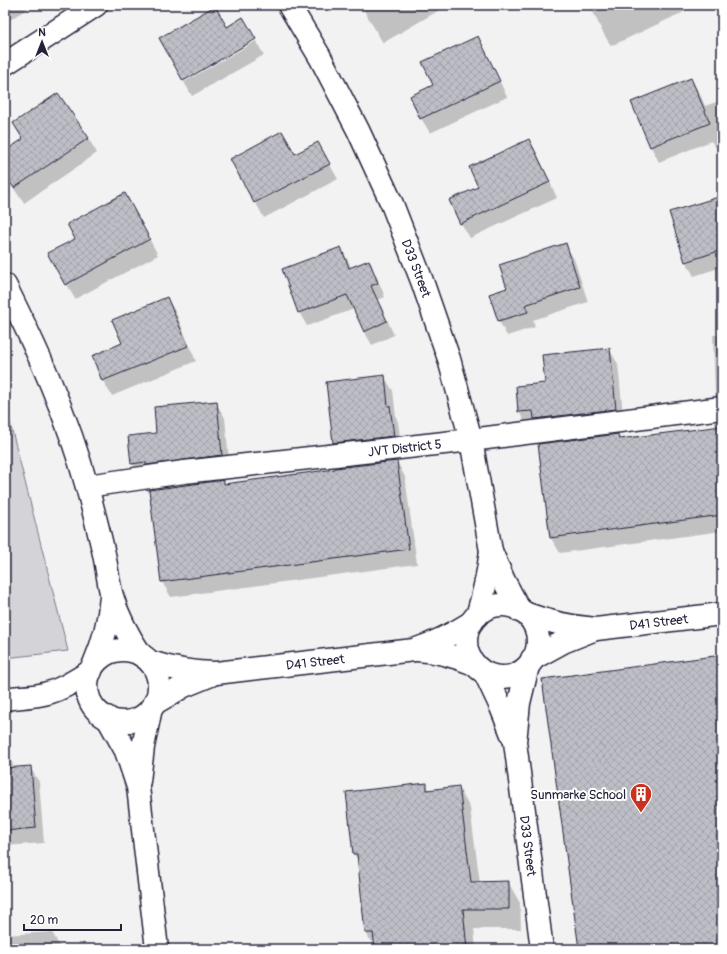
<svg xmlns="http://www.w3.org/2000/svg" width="727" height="954" font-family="Pangolin,sans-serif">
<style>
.green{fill:#d3d3d8;stroke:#7a7a8a}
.shadow{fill:#0003}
.building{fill:url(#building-cross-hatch);stroke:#22223b}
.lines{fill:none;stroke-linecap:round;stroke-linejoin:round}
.minor-casing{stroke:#22223b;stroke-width:25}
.minor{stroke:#fff;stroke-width:22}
.labels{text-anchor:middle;stroke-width:4;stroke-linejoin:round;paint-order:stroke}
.street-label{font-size:13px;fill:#22223b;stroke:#fff}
.poi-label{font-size:13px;fill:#22223b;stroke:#fff;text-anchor:end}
</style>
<defs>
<pattern id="building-cross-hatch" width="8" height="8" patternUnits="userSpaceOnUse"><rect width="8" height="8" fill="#bebec6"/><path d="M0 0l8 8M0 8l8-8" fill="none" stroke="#a3a3ab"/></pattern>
</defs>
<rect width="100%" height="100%" fill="#f2f2f3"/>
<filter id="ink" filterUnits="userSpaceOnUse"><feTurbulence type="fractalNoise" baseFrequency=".025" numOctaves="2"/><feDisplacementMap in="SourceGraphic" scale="8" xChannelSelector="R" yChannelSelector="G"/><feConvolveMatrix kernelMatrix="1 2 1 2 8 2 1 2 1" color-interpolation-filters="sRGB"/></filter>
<g filter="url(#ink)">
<path class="green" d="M5,403l63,248 -63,7z"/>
<path class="shadow" d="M5,5h28l-28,18z
M366,5h82l-65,38 -21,-36z
M590,5h94l2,6 -75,35 -9,-15z
M478,37l8,15 21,45 -77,36 -9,-15 -10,-22 23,-10z
M256,41l8,14 -72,41 -8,-14z
M691,79l9,15 5,12 17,-6v46l-6,2 -5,-7 -52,21 -8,-15 -18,-44z
M88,138l9,15 -73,50 -19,-27v-24z
M529,140l9,15 19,43 -87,40 -9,-15 18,-36z
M295,155l31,3 12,21 -74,39 -32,-59z
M722,197v70l-28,9 -8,-14 -16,-49z
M133,209l25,46 -83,44 -26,-45z
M565,244l9,15 14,43 -55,18 2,7 -28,9 -8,-15 -9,-26 18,-6z
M341,249l8,13 2,6 18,-7 7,14 9,22 -7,3 16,35 -22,10 -8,-14 -10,-22 -47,17 -8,-14z
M167,299l9,14 20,48 -84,35 -9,-15 -10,-25 30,-12z
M713,335h9v74l-7,-13z
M609,349l9,15 6,60 -96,3 -9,-15 -2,-25 29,-3z
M384,376l9,15 3,26 2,5 4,29 -60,7 -8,-15z
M216,403l9,15 5,52 -90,8 -8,-15 25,-29z
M715,422h7v109l-162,22 -9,-15 67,-103 2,5 96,-12z
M397,462l8,15 12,87 -246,33 -9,-15 61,-101 2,4z
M5,751l8,13v4l17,-1 9,15 5,61 -39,3z
M426,784l4,7 28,-4 12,21 10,75 28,-1 12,21 1,26h-47l2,20h-101l-9,-16 -7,-71 -5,-8 -7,-61z
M52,932l8,15 1,2h-56v-14z"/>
<path class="building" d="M215,6l12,21 16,-10 13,22 -73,42 -24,-43z
M478,36l22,45 -80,38 -10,-23 23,-11 -11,-23z
M691,78l19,45 -60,24 -19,-45z
M58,93l31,45 -75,50 -9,-13v-24l18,-12 -10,-16z
M282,131l13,23 23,-12 12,22 -76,39 -24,-44z
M529,139l21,43 -90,42 -11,-24 29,-13 -9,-20z
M125,193l25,46 -85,46 -18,-32 28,-14 -8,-15z
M722,196v54l-37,12 -16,-50z
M566,243l14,44 -55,18 3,7 -30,9 -9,-27 18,-6 -8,-23z
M341,247l8,21 20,-8 9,23 -7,3 16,35 -23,11 -17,-37 -49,18 -16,-44z
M167,297l21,49 -86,35 -10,-25 30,-13 -10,-23z
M610,348l6,61 -82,10 -1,-8 -15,1 -2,-26 29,-3 -3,-28z
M385,375l3,31h2l4,30 -61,7 -7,-61z
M217,401l5,54 -76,10v-3l-15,2 -3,-28 28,-3 -2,-26z
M722,426v89l-172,23 -12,-94 80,-10 1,5z
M397,461l12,88 -248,33 -12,-92 75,-10v4l111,-15v-1z
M722,655v294h-143l-37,-270z
M31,766l5,62 -31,3v-63z
M427,783v7l32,-4 12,96 38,-1v28h-46l4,40h-92l-2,-16h-8l-8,-79h-4l-7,-62z"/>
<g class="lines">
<g class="minor-casing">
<g id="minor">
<path id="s1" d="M289,5l31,52 38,73 34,74 30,77 27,78 22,81 20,111 13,30 16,30"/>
<path d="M5,64l91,-59"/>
<path d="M5,285c32,64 63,132 82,202 6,22 12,45 17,67 3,14 4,28 8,42 6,21 17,41 29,59"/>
<path id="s2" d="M87,486l97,-14 287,-32 251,-32"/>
<circle cx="502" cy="641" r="36"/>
<path id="s3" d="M524,613c24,9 47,14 72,16l126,-15"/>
<path d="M477,616c7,-22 11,-43 14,-65"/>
<path d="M417,650c20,1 38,6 57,14"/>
<circle cx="123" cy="686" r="36"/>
<path d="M532,659l31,-17 30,-12"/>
<path id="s4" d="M150,662c22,7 43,11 66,11l198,-23c21,-7 39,-16 58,-28"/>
<path d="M94,664c10,-23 15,-42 17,-67"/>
<path id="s5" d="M528,666l-9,37 -4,39 27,207"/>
<path d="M485,673l16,34 12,30"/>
<path d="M5,699c11,-2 23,-2 34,-4 19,-3 36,-14 52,-24"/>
<path d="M155,703l29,-17 27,-11"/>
<path d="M107,717l19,34 12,36 19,162"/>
<path d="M139,781l4,-34 8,-39"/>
</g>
</g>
<use href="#minor" class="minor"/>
</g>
</g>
<defs>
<g id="building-pin" transform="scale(1.15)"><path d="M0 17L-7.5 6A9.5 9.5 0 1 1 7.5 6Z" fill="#c8321e" stroke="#fff"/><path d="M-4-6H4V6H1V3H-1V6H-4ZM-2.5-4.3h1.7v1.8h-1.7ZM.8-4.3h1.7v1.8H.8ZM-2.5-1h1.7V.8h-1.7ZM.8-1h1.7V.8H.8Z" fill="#fff"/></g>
</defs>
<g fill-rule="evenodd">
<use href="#building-pin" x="641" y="794"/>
</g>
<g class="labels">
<g class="street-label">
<text dy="5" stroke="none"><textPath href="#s1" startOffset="293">D33 Street</textPath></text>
<text dy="5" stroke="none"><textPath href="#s2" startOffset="320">JVT District 5</textPath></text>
<text dy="5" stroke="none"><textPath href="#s3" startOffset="137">D41 Street</textPath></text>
<text dy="5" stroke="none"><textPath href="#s4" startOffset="167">D41 Street</textPath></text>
<text dy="5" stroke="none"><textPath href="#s5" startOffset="182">D33 Street</textPath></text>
</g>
<g class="poi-label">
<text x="626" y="799">Sunmarke School</text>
</g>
</g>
<rect width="727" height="954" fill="none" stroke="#fff" stroke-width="20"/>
<rect x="10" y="10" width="707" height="934" fill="none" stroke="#22223b" stroke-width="1.5" filter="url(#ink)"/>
<g transform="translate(42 42)" stroke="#ffffff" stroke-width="3" paint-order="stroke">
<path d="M0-3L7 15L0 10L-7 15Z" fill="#22223b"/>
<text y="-6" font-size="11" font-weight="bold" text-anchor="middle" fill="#22223b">N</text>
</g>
<path d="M24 924v6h97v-6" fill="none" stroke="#22223b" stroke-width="2"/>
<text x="30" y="924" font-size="12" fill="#22223b" stroke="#ffffff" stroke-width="3" paint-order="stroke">20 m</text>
</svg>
